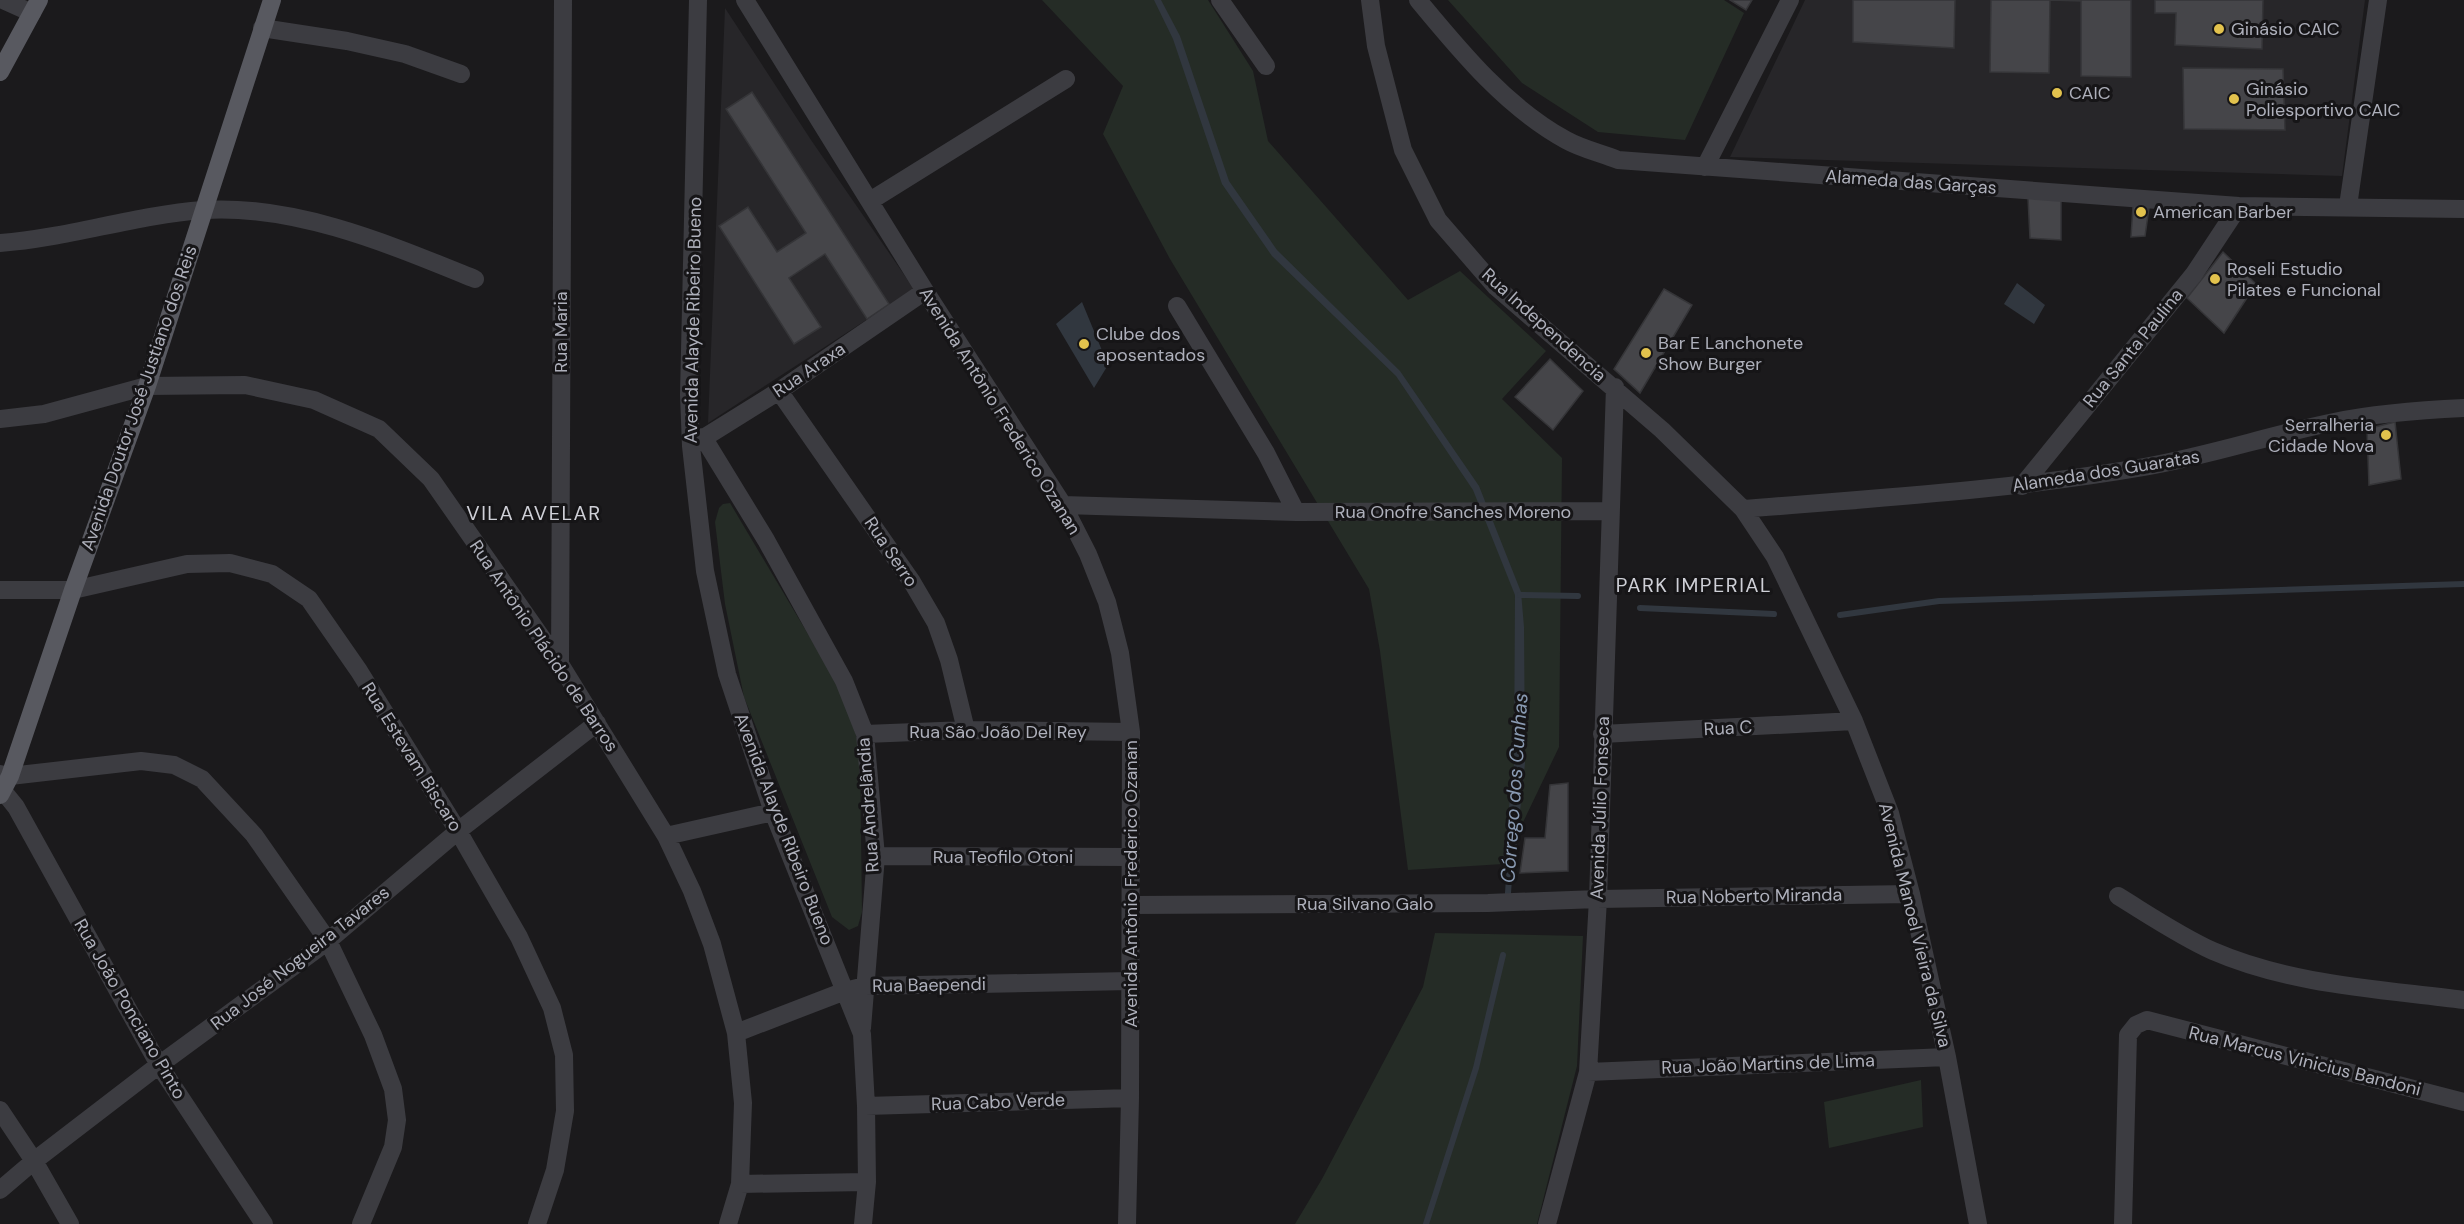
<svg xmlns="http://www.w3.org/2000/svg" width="2464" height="1224" font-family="'DM Sans',sans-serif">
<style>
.built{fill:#272629}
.green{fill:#252c26}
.water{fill:#31373f}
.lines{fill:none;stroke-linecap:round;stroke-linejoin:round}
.stream{stroke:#31373f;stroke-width:6}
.building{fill:#454549;stroke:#353538;stroke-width:1.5}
.minor{stroke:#3c3c41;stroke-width:18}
.major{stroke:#585960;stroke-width:18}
.poi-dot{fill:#e2c24d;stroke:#161517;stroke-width:2}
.labels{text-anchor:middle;stroke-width:6;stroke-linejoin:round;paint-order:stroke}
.poi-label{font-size:18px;fill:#aeb0bb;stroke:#161517;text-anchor:start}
.street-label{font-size:18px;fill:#aeb0bb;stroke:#161517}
.neighbourhood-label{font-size:20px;letter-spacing:1.5px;fill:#cfd0d7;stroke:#161517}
.water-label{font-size:20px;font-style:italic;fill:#899ab2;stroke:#161517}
</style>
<rect width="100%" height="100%" fill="#1b1a1c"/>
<path class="built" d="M1805,0h560l-23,176 -612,-19z
M725,8l86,132 103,149 -206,134z"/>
<path class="green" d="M1042,0h166l45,71 15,70 140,159 52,-29 86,80 -44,48 60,59 -3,289 -56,117 -95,6 -28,-219 -11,-62 -199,-330 -67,-125 20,-48z
M1448,0h276l20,13 -59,127 -87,-8 -76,-49z
M730,503l107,180 14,33 9,35 2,161 -4,14 -9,4 -17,-13 -88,-220 -19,-93 -10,-82 4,-14 4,-4z
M1435,933l148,3 -6,130 -40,158h-242l27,-45 101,-192z
M1921,1080l2,47 -94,21 -5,-46z"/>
<path class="water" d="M1154,0h7l19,36 49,145 48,69 123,121 79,115 42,106 3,35 1,136 -11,107h-12l12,-106 1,-169 -42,-105 -77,-114 -124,-120 -50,-72 -49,-145z
M2017,283l28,22 -11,19 -30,-20z
M1082,302l26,63 -14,23 -38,-64z"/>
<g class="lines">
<path class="stream" d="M1520,595l58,1
M1640,608l134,6
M1840,615l99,-14 525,-17
M1508,893l2,-29
M1426,1224l50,-156 27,-113"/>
</g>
<path class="building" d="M1730,0h22l-6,10z
M1853,0h102l-1,48 -101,-6z
M1991,0h140v77l-50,-1v-75l-31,-1 -1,73 -59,-1z
M2155,0h108l-1,49 -87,-4 1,-32h-21z
M2183,68l100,1 2,61 -101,-1z
M752,92l137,212 -22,15 -42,-65 -36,24 32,49 -27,17 -75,-118 29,-19 29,45 29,-19 -80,-124z
M2028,198l33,2v40l-31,-2z
M2133,206l16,2 -4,28 -14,1z
M2223,252l33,32 -32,49 -37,-35z
M1664,289l28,16 -52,88 -26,-24z
M1550,359l33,32 -30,39 -38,-33z
M2395,422l6,57 -32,6 -2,-56z
M1568,783v88l-48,2 5,-35h20l5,-53z"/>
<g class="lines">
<path class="minor" d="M3,0l29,13
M698,0l-9,395 2,51 14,125 22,103 46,138 89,222 4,72 1,76 -4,42
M745,0l180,291 138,214 25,49 19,48 13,51 11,79 -1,366 -3,126
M1220,0l46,66
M1370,0l6,46 27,104 35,70 58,67 166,143 81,79 32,48 79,164 36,92 21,81 36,163 31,167
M1418,0c43,52 88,107 148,140 16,9 35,13 52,20l621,46 225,3
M262,28l85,13 58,13 56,20
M1705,167l85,-167
M870,201l196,-122
M2348,206l30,-206
M0,243c68,-5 135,-28 203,-33 93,-6 188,35 272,69
M779,391l133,191 24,41 13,37 17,70
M0,419l44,-5 103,-28 98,-1 69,15 65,29 52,50 129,185 106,172 26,55 20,53 24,89 7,70 -3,81 -12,40
M703,437l63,103 78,141 21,53 11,122 -14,172
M694,444l85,-53 146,-100
M2022,486l172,-212 45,-68
M1063,505l233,7 -30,-59 -89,-147
M1743,509c135,-11 268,-19 401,-42 64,-11 126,-32 190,-45 43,-9 86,-12 130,-14
M1296,512l314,-1
M0,590h73l114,-26 43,-1 42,11 37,25 50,72 99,160 61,106 33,71 12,47 1,56 -10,59 -18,54
M560,664l3,-664
M865,734l101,-4 165,2
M1602,734l252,-13
M0,774l10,2 131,-15 33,4 28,14 52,56 74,106 45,94 20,54 4,31 -4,27 -32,77
M3,791l13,16 143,258 105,159
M666,836l107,-24
M876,856l254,1
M2118,896c31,19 62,40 95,55 78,34 168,38 251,49
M1132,905l356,-2 110,-4 313,-5
M736,1033l109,-42 20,-5 266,-5
M1588,1072l359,-15
M866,1106l264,-8
M0,1110l34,51 36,63
M740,1184l127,-2
M0,1190l34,-29 125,-96 169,-124 130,-110 139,-108
M1547,1224l41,-152 10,-173 17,-512
M2123,1224l5,-189 8,-10 11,-5 317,82"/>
<path class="major" d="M0,72l39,-72
M0,795l10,-19 63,-186 74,-204 125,-386"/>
</g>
<g class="poi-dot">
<circle cx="2219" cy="29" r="6"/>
<circle cx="2057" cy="93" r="6"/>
<circle cx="2234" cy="99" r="6"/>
<circle cx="2141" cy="212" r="6"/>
<circle cx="2215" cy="279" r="6"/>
<circle cx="1084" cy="344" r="6"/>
<circle cx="1646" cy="353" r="6"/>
<circle cx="2386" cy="435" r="6"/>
</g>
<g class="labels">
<g class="poi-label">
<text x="2231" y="35">Ginásio CAIC</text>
<text x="2246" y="95">Ginásio<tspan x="2246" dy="21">Poliesportivo CAIC</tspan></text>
<text x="2069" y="99">CAIC</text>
<text x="2153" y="218">American Barber</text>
<text x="2227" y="275">Roseli Estudio<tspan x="2227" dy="21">Pilates e Funcional</tspan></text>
<text x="1096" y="340">Clube dos<tspan x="1096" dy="21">aposentados</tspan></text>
<text x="1658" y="349">Bar E Lanchonete<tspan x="1658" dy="21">Show Burger</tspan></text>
<text x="2374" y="431" text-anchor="end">Serralheria<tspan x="2374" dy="21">Cidade Nova</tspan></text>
</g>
<g class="street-label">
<text transform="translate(1911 182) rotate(4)" y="6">Alameda das Garças</text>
<text transform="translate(693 320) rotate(-89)" y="6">Avenida Alayde Ribeiro Bueno</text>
<text transform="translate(1544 325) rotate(42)" y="6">Rua Independencia</text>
<text transform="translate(561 332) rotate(-90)" y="6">Rua Maria</text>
<text transform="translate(2133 348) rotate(-51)" y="6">Rua Santa Paulina</text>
<text transform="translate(809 370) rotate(-34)" y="6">Rua Araxa</text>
<text transform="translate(139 398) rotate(-71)" y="6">Avenida Doutor José Justiano dos Reis</text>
<text transform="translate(1000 411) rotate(58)" y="6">Avenida Antônio Frederico Ozanan</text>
<text transform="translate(2106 471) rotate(-9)" y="6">Alameda dos Guaratas</text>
<text x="1453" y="518">Rua Onofre Sanches Moreno</text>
<text transform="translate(891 552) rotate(56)" y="6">Rua Serro</text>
<text transform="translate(544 646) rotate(56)" y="6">Rua Antônio Plácido de Barros</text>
<text transform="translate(1728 728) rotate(-3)" y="6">Rua C</text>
<text x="998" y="738">Rua São João Del Rey</text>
<text transform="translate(412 757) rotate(58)" y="6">Rua Estevam Biscaro</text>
<text transform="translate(868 805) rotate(-94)" y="6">Rua Andrelândia</text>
<text transform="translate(1600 808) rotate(-88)" y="6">Avenida Júlio Fonseca</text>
<text transform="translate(784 829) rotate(69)" y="6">Avenida Alayde Ribeiro Bueno</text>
<text x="1003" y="863">Rua Teofilo Otoni</text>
<text transform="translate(1131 884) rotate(-90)" y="6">Avenida Antônio Frederico Ozanan</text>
<text transform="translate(1754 896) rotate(-1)" y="6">Rua Noberto Miranda</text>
<text x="1365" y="910">Rua Silvano Galo</text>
<text transform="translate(1915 925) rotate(76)" y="6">Avenida Manoel Vieira da Silva</text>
<text transform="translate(300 958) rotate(-38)" y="6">Rua José Nogueira Tavares</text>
<text transform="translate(929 985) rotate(-1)" y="6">Rua Baependi</text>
<text transform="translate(130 1009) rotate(60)" y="6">Rua João Ponciano Pinto</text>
<text transform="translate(2305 1061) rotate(14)" y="6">Rua Marcus Vinicius Bandoni</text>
<text transform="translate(1768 1064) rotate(-2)" y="6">Rua João Martins de Lima</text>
<text transform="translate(998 1102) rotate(-2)" y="6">Rua Cabo Verde</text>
</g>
<g class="neighbourhood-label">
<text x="534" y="520">VILA AVELAR</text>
<text x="1694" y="592">PARK IMPERIAL</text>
</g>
<g class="water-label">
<text transform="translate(1514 788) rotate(-86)" y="7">Córrego dos Cunhas</text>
</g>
</g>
</svg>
